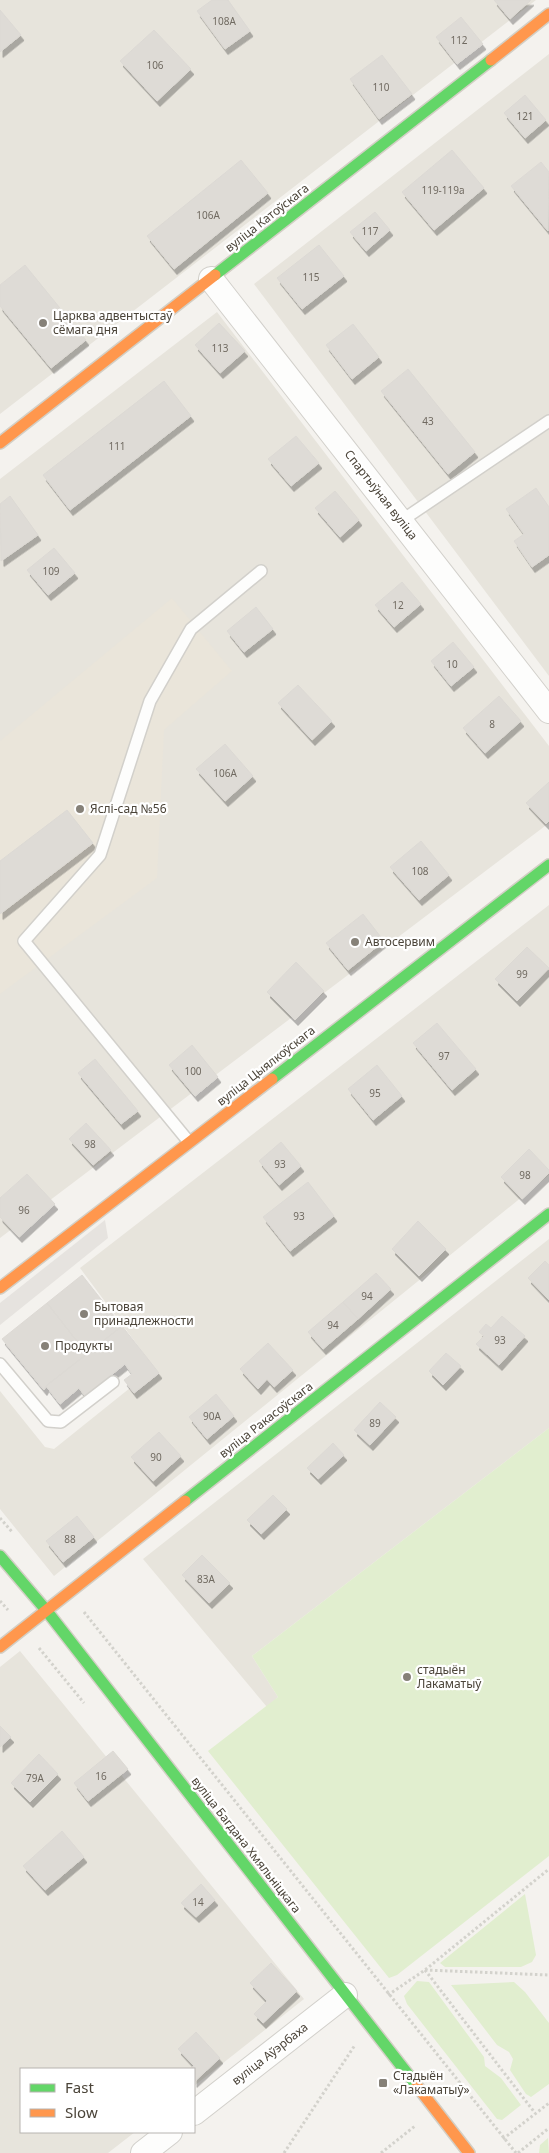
<svg xmlns="http://www.w3.org/2000/svg" width="549" height="2153" font-family="'Noto Sans',sans-serif">
<style>
.residential{fill:#e7e4dc}
.education{fill:#eae5da}
.green{fill:#e1eecf}
.parking{fill:#e6e3df}
.building{fill:#dedbd6;stroke:#dcd9d4;filter:url(#shadow)}
.lines{fill:none;stroke-linecap:round;stroke-linejoin:round}
.lane-casing{stroke:#d2d0cb;stroke-width:14}
.street-casing{stroke:#d2d0cb;stroke-width:26}
.fast-casing{stroke:#d3cfc5;stroke-width:14}
.slow-casing{stroke:#d3cfc5;stroke-width:14}
.path{stroke:#d3d2cc;stroke-width:3;stroke-dasharray:2.5 2.5;stroke-linecap:butt}
.lane{stroke:#fdfdfc;stroke-width:11}
.street{stroke:#fdfdfc;stroke-width:24}
.fast{stroke:#63d668;stroke-width:11}
.slow{stroke:#ff974d;stroke-width:11}
.poi-dot{fill:#868178;stroke:#fff;stroke-width:2}
.labels{text-anchor:middle;stroke-width:4.5;stroke-linejoin:round;paint-order:stroke}
.number-label{font-size:10px;fill:#706a61}
.street-label{font-size:12px;fill:#4b4439;stroke:#fff}
.poi-label{font-size:12px;fill:#4b4439;stroke:#fff;text-anchor:start}
</style>
<defs>
<filter id="shadow"><feDropShadow dx="3" dy="5.5" stdDeviation="0" flood-color="#0004"/></filter>
</defs>
<rect width="100%" height="100%" fill="#f4f2ee"/>
<path class="residential" d="M0,0h536l-536,414z
M549,54v622l-295,-392z
M217,312l332,434v77l-549,415v-759z
M549,905v270l-495,401 -54,-67v-118l45,56 9,2 76,-61 4,5 25,-19 -79,-106z
M549,1239v189l-297,228 26,41 -11,10 -124,-148z
M20,1651l284,348 -110,87v-17h-173v63h114l-27,21h-108v-486z"/>
<path class="education" d="M172,598l60,73 -68,59 -7,148 -157,116v-253z"/>
<path class="green" d="M549,1428v428l-152,119 -8,3 -181,-227 70,-54 -26,-41z
M525,1894l11,61 -4,7 -11,5h-76l-5,-4z
M417,1981l12,1 55,75 1,9 16,12 20,27 -19,15 -5,-1 -90,-115 -3,-8z
M514,1982l11,10 24,31v61l-18,13 -5,-3 -16,-24 3,-11 -4,-7 -12,-7 -46,-60z
M548,2138l1,15h-10l1,-8z"/>
<path class="parking" d="M105,1220l3,18 -108,87v-22z"/>
<path class="building" d="M212,0h16l22,31 -25,18 -28,-38z
M494,0h37l-21,19z
M0,10l21,25 -21,17z
M461,17l22,27 -26,20 -21,-27z
M154,30l37,39 -34,32 -37,-40z
M382,55l30,39 -33,25 -29,-40z
M525,95l21,25 -21,18 -21,-25z
M452,150l32,38 -50,42 -32,-38z
M241,160l27,33 -94,76 -27,-33z
M541,162l8,10 -1,59 -37,-45z
M375,212l15,18 -24,21 -16,-19z
M319,245l25,31 -42,33 -25,-31z
M25,265l61,75 -35,28 -51,-62v-21z
M219,323l26,28 -25,22 -25,-28z
M353,324l26,33 -27,22 -26,-34z
M408,369l67,83 -27,22 -67,-83z
M164,381l27,35 -121,94 -27,-35z
M296,436l23,27 -28,23 -23,-27z
M536,488l13,19v48l-17,12 -18,-26 10,-7 -18,-25z
M335,491l24,29 -19,17 -25,-29z
M10,496l28,39 -37,26 -1,-57z
M54,548l21,25 -27,22 -21,-25z
M402,582l19,22 -27,23 -19,-22z
M256,607l17,22 -29,23 -17,-21z
M453,642l21,25 -23,19 -20,-25z
M298,685l34,36 -20,19 -34,-37z
M499,696l22,25 -36,32 -22,-25z
M225,744l28,32 -28,25 -29,-32z
M549,782v39l-3,3 -20,-21z
M67,810l26,33 -93,71v-53z
M421,841l28,34 -30,25 -29,-33z
M363,914l21,27 -36,29 -22,-27z
M527,947l22,21 -32,33 -22,-22z
M296,962l28,29 -29,29 -28,-28z
M437,1023l39,46 -24,21 -39,-47z
M192,1045l26,32 -23,19 -26,-31z
M95,1059l43,52 -17,13 -43,-51z
M377,1065l25,31 -29,24 -25,-31z
M86,1123l25,27 -18,15 -24,-26z
M281,1142l20,24 -22,19 -20,-24z
M529,1149l20,21v3l-27,26 -21,-22z
M27,1174l28,30 -36,33 -19,-20v-19z
M308,1182l26,34 -44,35 -27,-34z
M418,1221l28,28 -27,27 -27,-27z
M545,1261l4,4v35l-21,-22z
M376,1273l15,16 -33,30 -15,-17z
M82,1275l40,51 -35,28 -40,-51z
M343,1302l15,17 -35,30 -15,-17z
M47,1303l40,51 -41,32 -2,4 -42,-51z
M502,1316l23,20 -26,29 -23,-21 8,-8 -5,-4 7,-8 5,4z
M122,1326l37,47 -25,20 -10,-13 8,-6 -7,-10 -40,32 -6,-8 -19,16 -14,-18z
M268,1343l25,27 -19,17 -7,-8 -9,10 -18,-20z
M446,1353l15,13 -18,19 -14,-14z
M216,1394l18,22 -27,23 -18,-22z
M380,1402l16,15 -26,28 -16,-15z
M159,1432l22,24 -28,25 -22,-24z
M333,1443l11,12 -26,24 -11,-11z
M273,1495l14,14 -26,25 -14,-14z
M77,1516l17,21 -31,25 -17,-21z
M202,1555l28,28 -21,20 -27,-28z
M0,1726l11,11 -11,10z
M113,1751l15,18 -40,32 -14,-18z
M39,1754l19,20 -28,28 -19,-19z
M62,1831l22,26 -39,33 -22,-24z
M201,1884l14,16 -19,17 -15,-14z
M271,1963l26,28 -34,32 -9,-9 13,-13 -17,-18z
M196,2032l24,26 -26,24v-13h-4l4,-3 -16,-17z"/>
<g class="lines">
<g class="lane-casing">
<path id="lane" d="M401,521l148,-100
M189,1142l-165,-201 76,-86 50,-154 41,-72 70,-58
M0,1364l48,57 13,1 52,-40"/>
</g>
<g class="street-casing">
<path id="street" d="M211,279l338,432
M194,2113l151,-118
M143,2153l27,-21"/>
</g>
<g class="fast-casing">
<path id="fast" d="M215,275l276,-215
M272,1079l277,-214
M185,1501l364,-287
M0,1556l46,54 371,476"/>
</g>
<g class="slow-casing">
<path id="slow" d="M491,60l58,-46
M0,443l215,-168
M0,1288l272,-209
M0,1647l185,-146
M417,2086l52,67"/>
</g>
<path class="path" d="M0,1518l13,15
M0,1601l8,9
M84,1612l432,541
M39,1648l45,55
M425,1970l110,143
M425,1970l124,5
M388,1995l37,-25 124,-101
M503,2139l46,-36
M284,2153l71,-108
M381,2153l34,-27
M518,2153l31,-25"/>
<use href="#lane" class="lane"/>
<use href="#street" class="street"/>
<use href="#fast" class="fast"/>
<use href="#slow" class="slow"/>
</g>
<g class="poi-dot">
<circle cx="43" cy="323" r="5"/>
<circle cx="80" cy="809" r="5"/>
<circle cx="355" cy="942" r="5"/>
<circle cx="84" cy="1314" r="5"/>
<circle cx="45" cy="1346" r="5"/>
<circle cx="407" cy="1677" r="5"/>
<rect x="378" y="2078" width="10" height="10" rx="2.5"/>
</g>
<g class="labels">
<g class="number-label">
<text x="224" y="25">108А</text>
<text x="459" y="44">112</text>
<text x="155" y="69">106</text>
<text x="381" y="91">110</text>
<text x="525" y="120">121</text>
<text x="443" y="194">119-119а</text>
<text x="208" y="219">106А</text>
<text x="370" y="235">117</text>
<text x="311" y="281">115</text>
<text x="220" y="352">113</text>
<text x="428" y="425">43</text>
<text x="117" y="450">111</text>
<text x="51" y="575">109</text>
<text x="398" y="609">12</text>
<text x="452" y="668">10</text>
<text x="492" y="728">8</text>
<text x="225" y="777">106А</text>
<text x="420" y="875">108</text>
<text x="522" y="978">99</text>
<text x="444" y="1060">97</text>
<text x="193" y="1075">100</text>
<text x="375" y="1097">95</text>
<text x="90" y="1148">98</text>
<text x="280" y="1168">93</text>
<text x="525" y="1179">98</text>
<text x="24" y="1214">96</text>
<text x="299" y="1220">93</text>
<text x="367" y="1300">94</text>
<text x="333" y="1329">94</text>
<text x="500" y="1344">93</text>
<text x="212" y="1420">90А</text>
<text x="375" y="1427">89</text>
<text x="156" y="1461">90</text>
<text x="70" y="1543">88</text>
<text x="206" y="1583">83А</text>
<text x="101" y="1780">16</text>
<text x="35" y="1782">79А</text>
<text x="198" y="1906">14</text>
</g>
<g class="street-label">
<text transform="translate(267 218) rotate(-38)" y="4">вуліца Катоўскага</text>
<text transform="translate(381 495) rotate(52)" y="4">Спартыўная вуліца</text>
<text transform="translate(266 1066) rotate(-38)" y="4">вуліца Цыялкоўскага</text>
<text transform="translate(266 1420) rotate(-38)" y="4">вуліца Ракасоўскага</text>
<text transform="translate(246 1845) rotate(52)" y="4">вуліца Багдана Хмяльніцкага</text>
<text transform="translate(270 2054) rotate(-38)" y="4">вуліца Аўэрбаха</text>
</g>
<g class="poi-label">
<text x="53" y="320">Царква адвентыстаў<tspan x="53" dy="14">сёмага дня</tspan></text>
<text x="90" y="813">Яслі-сад №56</text>
<text x="365" y="946">Автосервим</text>
<text x="94" y="1311">Бытовая<tspan x="94" dy="14">принадлежности</tspan></text>
<text x="55" y="1350">Продукты</text>
<text x="417" y="1674">стадыён<tspan x="417" dy="14">Лакаматыў</tspan></text>
<text x="393" y="2080">Стадыён<tspan x="393" dy="14">«Лакаматыў»</tspan></text>
</g>
</g>
<rect x="20" y="2068" width="175" height="65" fill="#ffffff" stroke="#b7b4b0"/>
<rect x="30" y="2084" width="25" height="8" fill="#63d668" stroke="#b7b4b0"/>
<text x="65" y="2093" font-size="15" fill="#4b4439">Fast</text>
<rect x="30" y="2109" width="25" height="8" fill="#ff974d" stroke="#b7b4b0"/>
<text x="65" y="2118" font-size="15" fill="#4b4439">Slow</text>
</svg>
